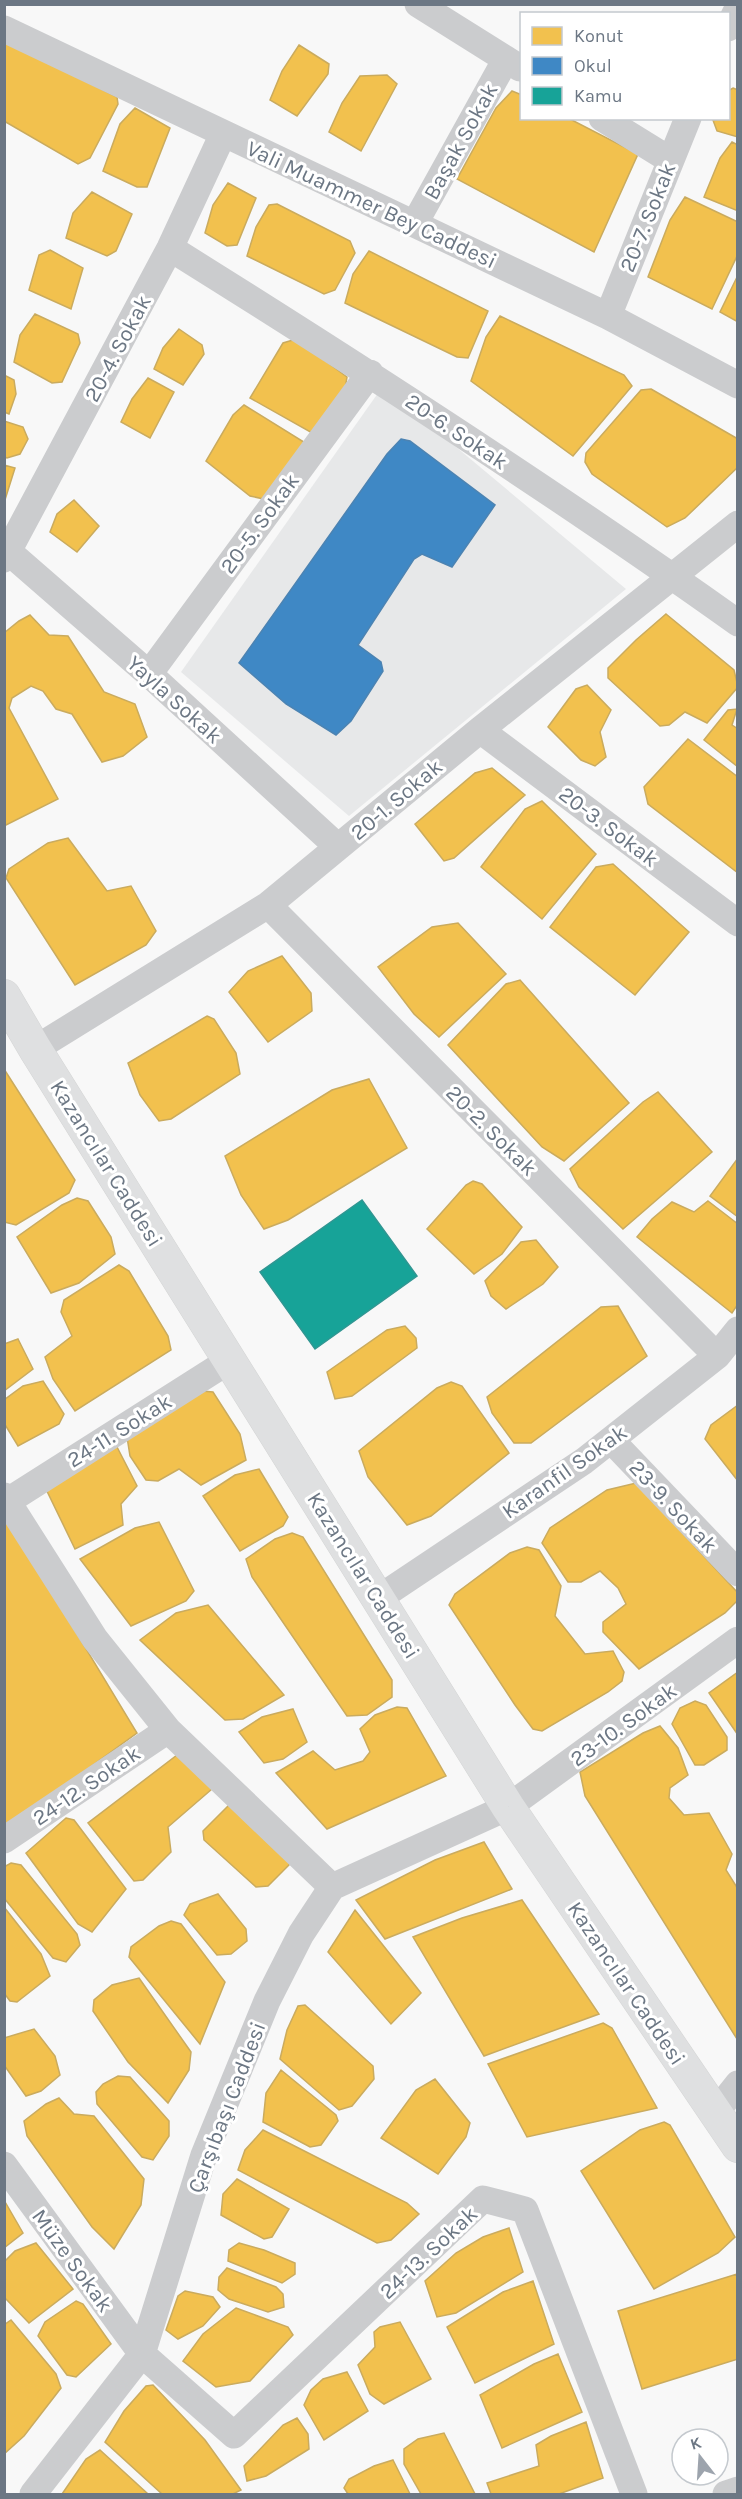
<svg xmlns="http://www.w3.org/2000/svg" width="742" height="2499" font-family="Karla,sans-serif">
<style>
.built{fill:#e7e8e9}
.homes{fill:#f2c14e;stroke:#caab5e;stroke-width:1.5}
.schools{fill:#3f88c5;stroke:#4c83b2;stroke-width:1.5}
.public{fill:#17a398;stroke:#309692;stroke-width:1.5}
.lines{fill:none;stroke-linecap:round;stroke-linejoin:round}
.secondary-casing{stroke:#d4d5d5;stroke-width:34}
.street{stroke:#cbccce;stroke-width:27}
.secondary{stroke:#dfe0e1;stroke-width:33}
.labels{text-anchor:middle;stroke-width:6;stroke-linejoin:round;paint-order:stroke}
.street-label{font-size:22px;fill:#6c7784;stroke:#fff}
</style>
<rect width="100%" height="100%" fill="#f8f8f8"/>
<path class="built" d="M383,386l243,203 -277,227 -168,-144z"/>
<path class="homes" d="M4,40l113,57 1,7 -28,54 -12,6 -74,-43z
M299,45l30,19 -1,10 -31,42 -27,-16 12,-29z
M387,75l10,9 -36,67 -32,-19 13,-29 18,-27z
M733,88l5,2v47l-21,-6 -4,-11 15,-2v-27z
M512,91l10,4v23h46l70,36 -44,98 -137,-73 39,-71z
M135,108l35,20 -23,59h-10l-34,-16 17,-47z
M732,142l6,3v66l-34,-14 16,-39z
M228,183l28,15 -19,47 -10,1 -22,-13 8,-28z
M92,192l40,22 -16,37 -9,5 -41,-18 7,-25z
M685,197l53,25v32l-26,55 -64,-32 22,-57z
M277,204l73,37 5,12 -20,37 -11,4 -77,-38 9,-29 13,-22z
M50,250l33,18 -12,41 -42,-19 10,-35z
M369,251l119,60 -20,47 -11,-1 -112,-54 8,-29z
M738,275v47l-18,-10z
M35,314l43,20 2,9 -18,39 -10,1 -38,-21 6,-27z
M500,316l124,59 8,11 -59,70 -102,-75 15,-44z
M179,329l23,16 2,9 -21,31 -29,-16 9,-21z
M296,339l51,38 -2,12 -31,45 -64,-36 33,-55z
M4,375l10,5 2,14 -7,20 -5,-2z
M148,378l26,14 -24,46 -29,-16 11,-23z
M651,389l87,50v28l-53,51 -18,9 -75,-53 -7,-12 1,-9 55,-63z
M244,405l63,39 -39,56 -18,-4 -44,-35 27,-46z
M4,421l19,6 5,12 -8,15 -13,4 -3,-1z
M4,465l11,3 -11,35z
M74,500l25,26 -22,26 -27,-20 7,-18z
M666,614l68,56 4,17 -31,36 -22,-11 -16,13 -9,1 -52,-48v-10l28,-28z
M30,615l19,20 19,1 36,56 31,12 12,33 -24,19 -21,6 -30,-48 -16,-5 -13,-18 -12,-5 -19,12 -3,10 49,91 -54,27v-193l15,-12z
M587,685l24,25 -11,22 6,25 -11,9 -14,-6 -33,-33 28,-38z
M737,709l-5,16 6,4v38l-34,-27 24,-30z
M688,739l50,38v96l-90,-69 -4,-17z
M492,768l33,27 -71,63 -10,3 -29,-37 60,-51z
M542,801l54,53 -54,65 -61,-52 44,-58z
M68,838l39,53 24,-5 25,45 -10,14 -71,40 -69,-107 3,-9 39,-26z
M613,864l76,68 -54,63 -85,-68 46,-60z
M458,923l48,51 -67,63 -25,-23 -36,-47 54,-40z
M282,956l29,37 1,18 -44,31 -39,-50 19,-21z
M520,980l109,123 -65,58 -22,-14 -94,-102 58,-61z
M207,1016l7,3 22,34 4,21 -69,45 -12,2 -19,-26 -12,-32z
M4,1069l71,111 -6,13 -53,32 -12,-3z
M369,1079l38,69 -119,72 -24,9 -23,-34 -16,-39 107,-66z
M658,1092l54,60 -89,77 -44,-42 -9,-18 73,-67z
M738,1158v59l-28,-21z
M473,1181l9,3 40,43 -20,27 -28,20 -47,-45 39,-44z
M77,1198l11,3 23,36 4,17 -36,29 -28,10 -34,-56 45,-32z
M708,1201l30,23v80l-6,9 -95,-76 15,-18 20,-17 22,10z
M536,1240l22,27 -15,17 -37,25 -15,-13 -6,-15 36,-39z
M119,1265l10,6 39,65 3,14 -96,61 -22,-32 -8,-22 27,-21 -11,-24 3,-12z
M618,1306l29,50 -116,87h-17l-22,-30 -5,-16 114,-90z
M405,1326l11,12 1,10 -65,48 -17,3 -8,-27 60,-42z
M18,1339l15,30 -29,22v-47z
M43,1381l21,33 -5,10 -41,22 -14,-23v-23l19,-14z
M451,1382l11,4 47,67 -78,63 -24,9 -39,-48 -9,-26 78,-63z
M202,1391l11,1 27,42 6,26 -45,25 -22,-16 -21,12 -12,-1 -16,-24 -3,-19z
M738,1405v76l-33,-42 6,-14z
M116,1445l21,41 -16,18 2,21 -48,24 -31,-64z
M259,1469l29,48 -5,9 -43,25 -37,-55 32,-21z
M636,1483l102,110v7l-13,13 -86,56 -36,-37v-10l23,-18 -8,-16 -18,-17 -19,11h-13l-26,-39 8,-15 57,-38z
M4,1513l133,220 -133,97z
M159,1522l35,69 -8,10 -55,25 -51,-67 55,-31z
M292,1533l11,4 89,143v17l-25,18 -20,1 -95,-139 -6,-18 29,-20z
M527,1547l12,3 22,36 -6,30 30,38 28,-3 11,21 -2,9 -14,11 -66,39 -9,-2 -18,-24 -66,-100 6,-11 55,-41z
M208,1605l76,90 -41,24 -18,1 -85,-80 36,-27z
M738,1672v63l-29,-42z
M695,1701l11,4 21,32v13l-23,15h-9l-23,-41 8,-16z
M397,1707l10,1 39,68 -119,53 -51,-56 37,-22 22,19 28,-9 7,-9 -10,-23 15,-14z
M293,1709l14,33 -24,17 -19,4 -25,-31 23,-15z
M660,1726l18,22 10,27 -18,13 -1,10 15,17 25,-2 23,41 -6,16 12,19 -1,150 -152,-243 -5,-24 63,-39z
M181,1752l31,37 -44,38 3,25 -28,28 -9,1 -46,-58z
M229,1805l61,49 -1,11 -21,21 -12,1 -52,-47 -1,-9z
M66,1818l8,2 52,69 -34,43 -14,-8 -52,-71z
M484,1842l28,47 -127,50 -29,-39 79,-40z
M11,1863l10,2 56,69 3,11 -14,17 -13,-4 -49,-60v-31z
M218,1894l28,35 1,12 -16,13 -14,1 -33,-40 6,-11z
M522,1900l77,114 -115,42 -71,-119 49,-19z
M4,1907l37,47 9,22 -33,26 -7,-1 -6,-8z
M355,1910l66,83 -30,31 -63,-72z
M171,1921l10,3 44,58 -25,62 -71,-87 2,-10 28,-21z
M139,1978l52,74 -2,18 -21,33 -40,-41 -35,-51 1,-11 18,-15z
M305,2005l68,61 1,13 -22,27 -13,4 -59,-51 7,-29 11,-24z
M603,2023l9,5 45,80 -130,29 -39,-73z
M34,2029l21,27 5,19 -19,16 -15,5 -22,-31v-27z
M281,2070l55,45 2,6 -17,24 -11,2 -47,-25 3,-29z
M118,2076l12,1 39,44v15l-16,24 -11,-3 -45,-53 -1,-12 7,-8z
M435,2079l35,44 -4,14 -28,37 -57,-36 35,-48z
M59,2098l15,16 20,2 50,63 -3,26 -27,44 -22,-22 -65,-91 -3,-15 22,-17z
M664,2122l6,3 65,112 -17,16 -64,36 -73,-118 59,-41z
M263,2130l144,73 12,11 -28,26 -14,3 -139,-73 7,-20z
M237,2179l52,30 -17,28 -8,2 -43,-24 2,-21z
M4,2200l19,33 -19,15z
M509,2228l14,44 -67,41 -19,4 -12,-36 31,-28 27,-16z
M36,2243l37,46 -44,34 -25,-26v-35l11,-11z
M239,2243l25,7 31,13v11l-13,9 -54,-22 1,-11z
M227,2268l49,19 7,7 1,13 -16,5 -39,-13 -11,-9 1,-13z
M737,2274l1,85 -96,30 -24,-78z
M533,2281l21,63 -79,39 -28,-56 56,-35z
M185,2291l28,6 7,10 -17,19 -25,13 -12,-9 12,-34z
M76,2301l7,3 28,40 -35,33 -9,-2 -29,-39 7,-14z
M236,2308l52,19 5,8 -43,46 -34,6 -33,-26 20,-27z
M11,2320l45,54 5,14 -37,48 -20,18v-129z
M400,2322l31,57 -47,25 -14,-10 -12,-29 17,-18 -1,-15 6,-5z
M558,2354l24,58 -80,36 -22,-53 54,-31z
M347,2372l21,39 -44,29 -20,-35 7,-15 12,-11z
M153,2385l52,55 36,50 -8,4h-71l-57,-52 19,-31 22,-25z
M297,2418l11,16 1,15 -43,27 -19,5 -3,-15 39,-41z
M586,2422l17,56 -44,16h-68l-4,-11 52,-17 -3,-21 15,-9z
M444,2433l31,61h-54l-17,-30v-15l14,-10z
M100,2450l48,44h-86l24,-35z
M393,2460l17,34h-62l-4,-6 5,-9 25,-13z"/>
<path class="schools" d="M401,439l9,2 85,64 -43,62 -30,-13 -8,5 -56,86 23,17 2,9 -32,50 -15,14 -50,-31 -47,-41 148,-209z"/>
<path class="public" d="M362,1200l55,76 -102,73 -55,-77z"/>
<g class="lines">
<g class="secondary-casing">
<path id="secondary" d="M4,996l31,53 473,758 230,339"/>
</g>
<path class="street" d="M418,4l102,64
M728,28l10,-20
M4,29l604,287 130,69
M602,118l68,42
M415,223l91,-164
M170,248c192,120 383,243 568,375
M608,316l80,-198
M10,553l139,121 189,173
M4,559l166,-311 53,-114
M149,674l221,-301
M480,730l258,193
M268,905l449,451
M35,1049l233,-144 212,-175 258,-206
M611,1440l127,133
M4,1496l91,143 73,91 164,157
M8,1501l222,-141
M379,1598l205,-137 133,-105 21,-26
M4,1840l164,-110
M715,2113l23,-29
M4,2165l138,189 92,81 249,-236 42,11 109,284
M33,2494l109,-140 62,-199 63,-154 34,-67 31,-47 176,-80 230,-167
M726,2494l12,-4"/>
<use href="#secondary" class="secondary"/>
</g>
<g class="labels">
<g class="street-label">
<text transform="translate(460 141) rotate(-61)" y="8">Başak Sokak</text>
<text transform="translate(372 204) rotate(25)" y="8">Vali Muammer Bey Caddesi</text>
<text transform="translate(647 217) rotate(-68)" y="8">20-7. Sokak</text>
<text transform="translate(117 348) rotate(-62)" y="8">20-4. Sokak</text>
<text transform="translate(457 431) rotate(34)" y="8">20-6. Sokak</text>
<text transform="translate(259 523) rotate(-54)" y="8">20-5. Sokak</text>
<text transform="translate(175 699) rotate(42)" y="8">Yayla Sokak</text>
<text transform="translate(396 799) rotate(-40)" y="8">20-1. Sokak</text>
<text transform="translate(609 826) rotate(37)" y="8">20-3. Sokak</text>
<text transform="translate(492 1130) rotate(45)" y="8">20-2. Sokak</text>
<text transform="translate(107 1163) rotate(58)" y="8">Kazancılar Caddesi</text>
<text transform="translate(119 1430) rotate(-32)" y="8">24-11. Sokak</text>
<text transform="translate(564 1471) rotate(-35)" y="8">Karanfil Sokak</text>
<text transform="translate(674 1506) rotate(47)" y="8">23-9. Sokak</text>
<text transform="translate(364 1575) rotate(58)" y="8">Kazancılar Caddesi</text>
<text transform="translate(623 1724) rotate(-36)" y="8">23-10. Sokak</text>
<text transform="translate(86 1785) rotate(-34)" y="8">24-12. Sokak</text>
<text transform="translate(627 1983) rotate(56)" y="8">Kazancılar Caddesi</text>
<text transform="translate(226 2107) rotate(-69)" y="8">Çarşıbaşı Caddesi</text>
<text transform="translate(428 2252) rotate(-43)" y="8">24-13. Sokak</text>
<text transform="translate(73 2260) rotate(54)" y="8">Müze Sokak</text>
</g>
</g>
<rect width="742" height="2499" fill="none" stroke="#6c7784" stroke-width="12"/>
<rect x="520" y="12" width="210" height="108" fill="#ffffff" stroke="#c4c9ce" stroke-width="1.5"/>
<rect x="532" y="27" width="30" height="18" fill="#f2c14e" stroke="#c4c9ce" stroke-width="1.5"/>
<text x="574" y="42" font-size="18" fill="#6c7784">Konut</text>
<rect x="532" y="57" width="30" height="18" fill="#3f88c5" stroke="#c4c9ce" stroke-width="1.5"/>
<text x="574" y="72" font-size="18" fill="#6c7784">Okul</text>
<rect x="532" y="87" width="30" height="18" fill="#17a398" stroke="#c4c9ce" stroke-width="1.5"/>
<text x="574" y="102" font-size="18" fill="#6c7784">Kamu</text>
<g transform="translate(700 2457) rotate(343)"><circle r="28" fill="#ffffff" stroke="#c4c9ce" stroke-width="1.5"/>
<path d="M0-4.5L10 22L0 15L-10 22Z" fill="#9da4ad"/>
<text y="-9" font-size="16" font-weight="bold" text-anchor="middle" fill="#6c7784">K</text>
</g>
</svg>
